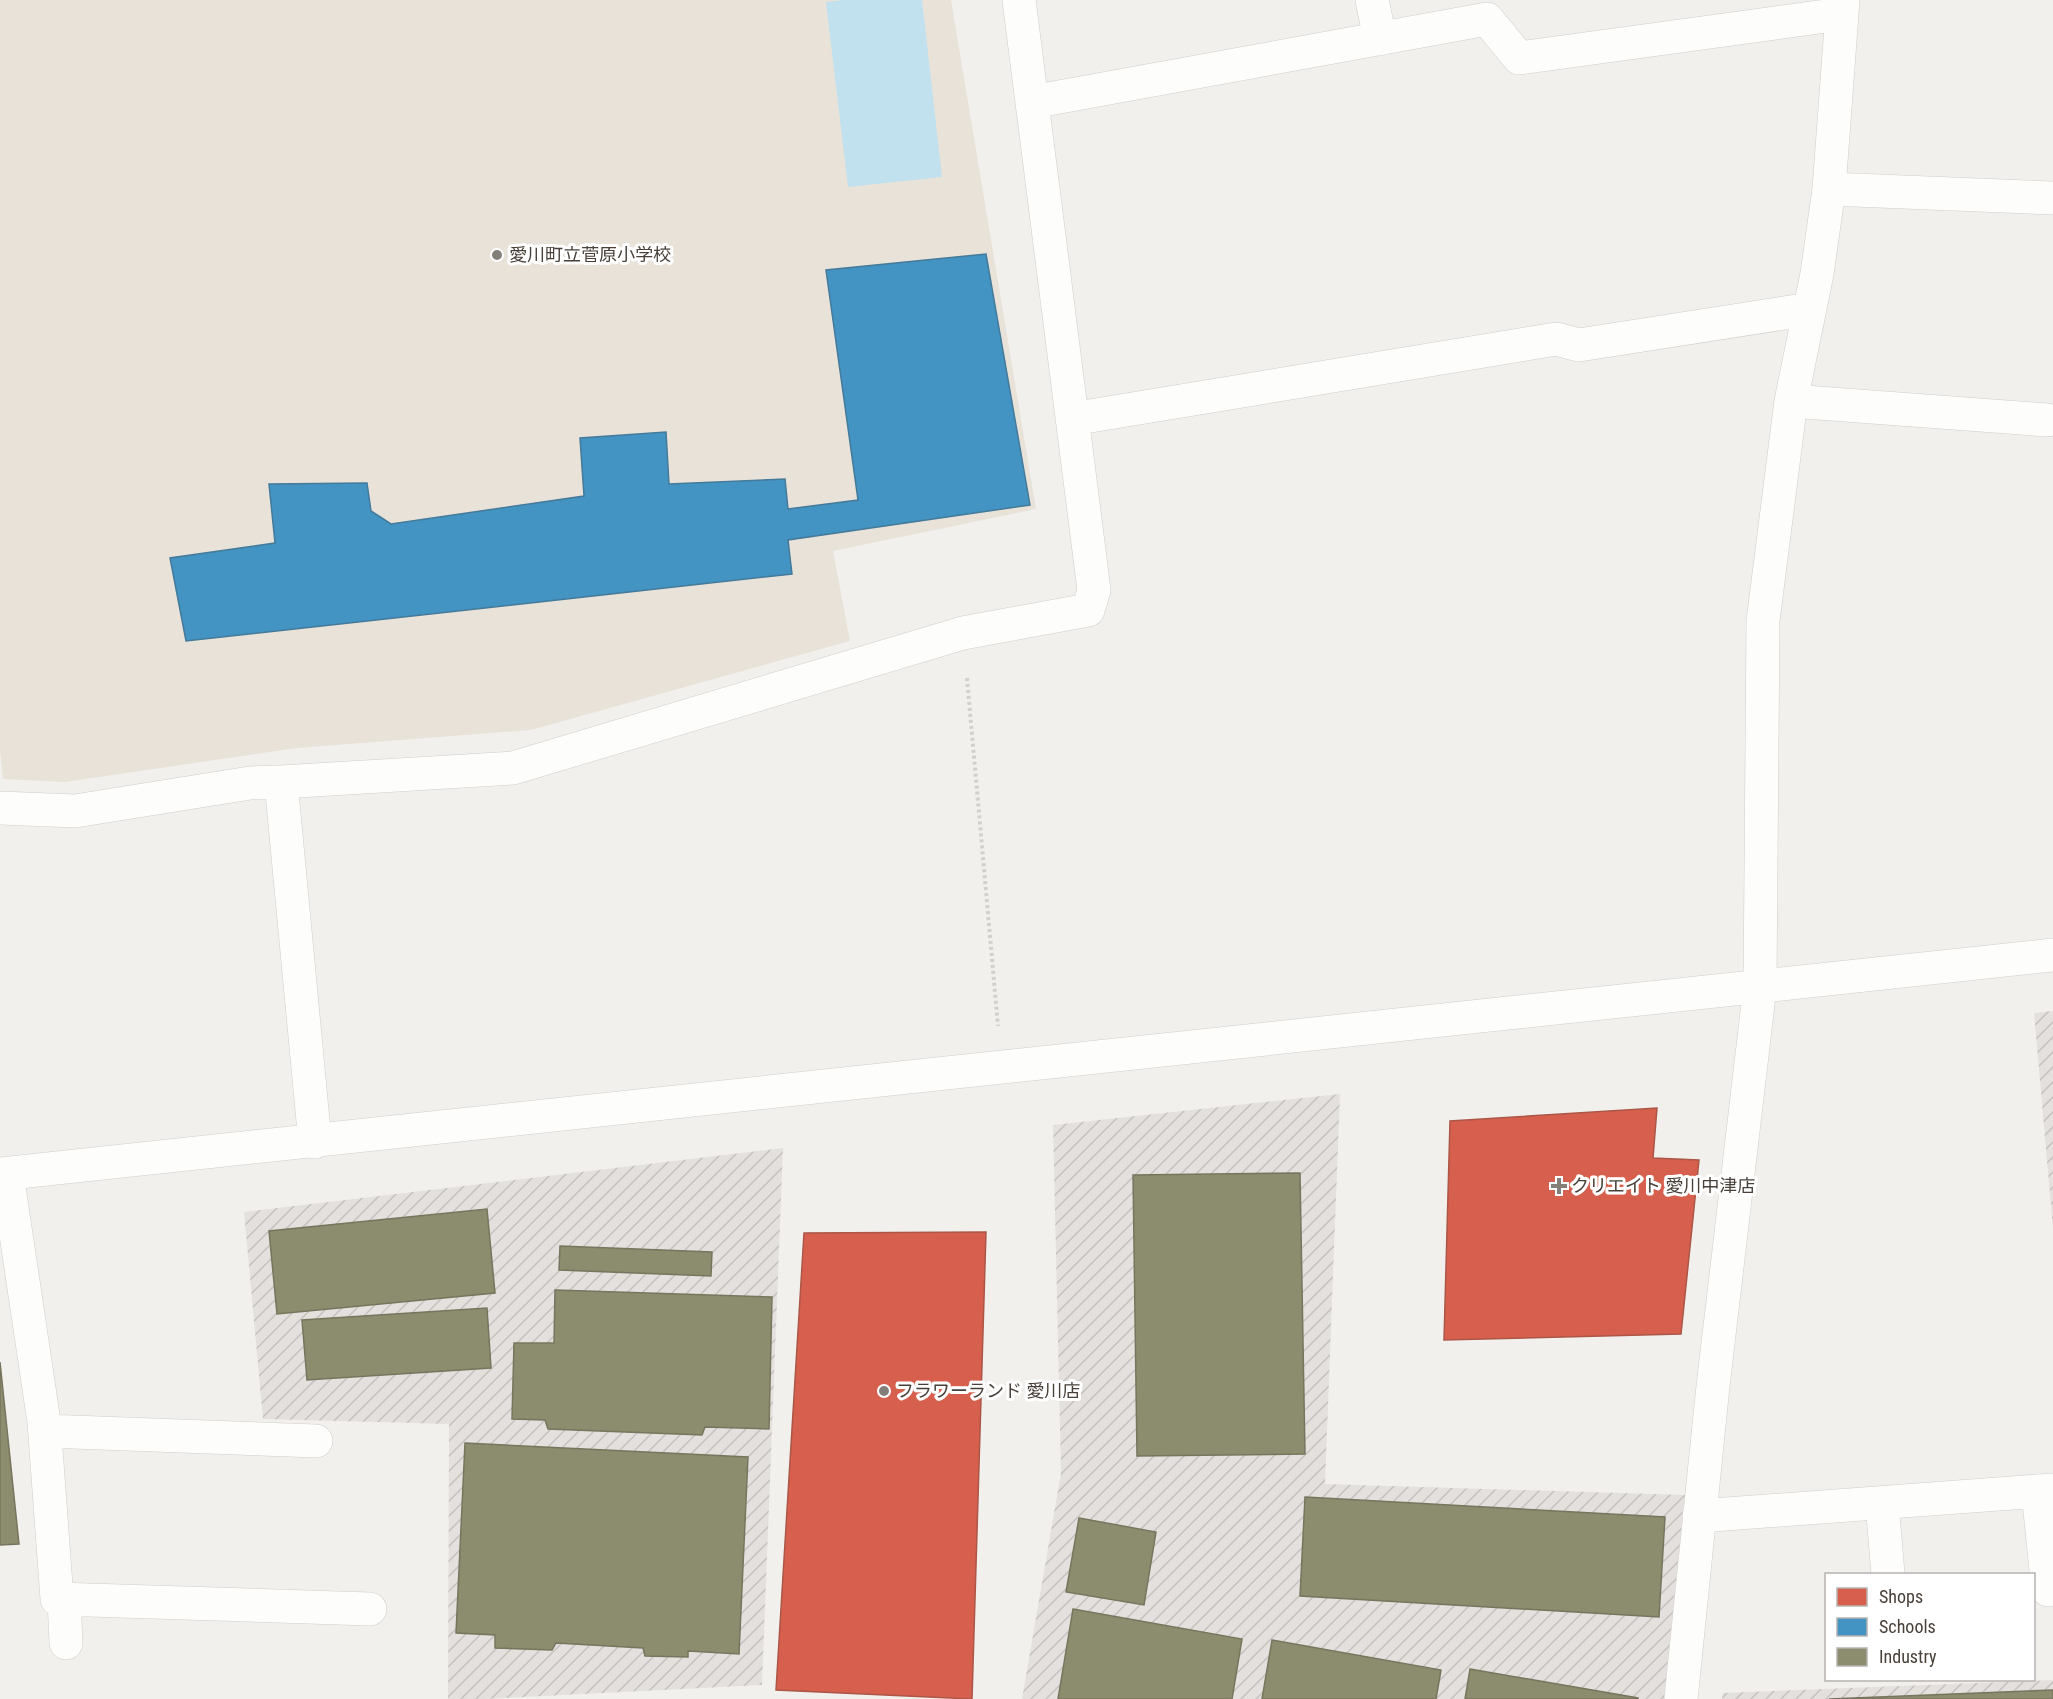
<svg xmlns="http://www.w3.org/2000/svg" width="2053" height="1699" font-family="'Roboto Condensed','Noto Sans JP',sans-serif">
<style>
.industrial{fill:url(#industrial-furrows)}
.education{fill:#e8e2d9}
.water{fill:#c0e1ed}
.shops{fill:#d6604d;stroke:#ab5647;stroke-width:1.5}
.schools{fill:#4393c3;stroke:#447a9a;stroke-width:1.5}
.industry{fill:#8c8c6e;stroke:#78755e;stroke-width:1.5}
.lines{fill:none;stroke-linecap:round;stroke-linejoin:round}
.minor-casing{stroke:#d0cecb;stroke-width:34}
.path{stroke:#d2d0cb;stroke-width:4;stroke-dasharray:3 3;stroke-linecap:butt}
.minor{stroke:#fdfdfc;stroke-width:33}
.poi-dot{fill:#847e78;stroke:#fff;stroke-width:2}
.labels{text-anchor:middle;stroke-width:6;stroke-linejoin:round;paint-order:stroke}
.poi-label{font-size:18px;fill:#484039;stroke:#fff;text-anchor:start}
</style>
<defs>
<pattern id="industrial-furrows" width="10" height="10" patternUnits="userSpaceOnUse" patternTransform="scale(1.5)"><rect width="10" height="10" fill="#e4e0dd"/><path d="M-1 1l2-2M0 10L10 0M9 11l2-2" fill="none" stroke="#c5c1be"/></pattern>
</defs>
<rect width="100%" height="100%" fill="#f2f0ed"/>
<path class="industrial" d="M2053,1011v218l-19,-216z
M1340,1094l-15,390 360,11 -21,204h-642l39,-226 -8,-348z
M783,1148l-21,537 -278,14h-36l1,-275 -186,-5 -19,-207z
M2053,1680v19h-331l1,-6z"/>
<path class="education" d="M0,0h951l85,509 -203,42 17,90 -319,89 -234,18 -232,34 -62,-3 -3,-28z"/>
<path class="water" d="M844,0h78l20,177 -94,10 -22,-185z"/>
<path class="shops" d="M1657,1108l-4,50 46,2 -18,174 -237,6 6,-219z
M986,1232l-14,467 -196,-9 28,-457z"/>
<path class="schools" d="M986,254l44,251 -242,35 4,34 -606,67 -16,-83 105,-15 -6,-59 98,-1 4,28 20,13 193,-28 -4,-58 86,-6 3,52 116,-5 3,30 70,-9 -32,-230z"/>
<path class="industry" d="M1300,1173l5,281 -168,2 -4,-281z
M487,1209l8,84 -218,21 -8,-83z
M560,1246l152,6 -1,24 -152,-6z
M555,1290l217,7 -3,132 -64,-2 -3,8 -154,-6 -3,-9 -33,-1 2,-76h40z
M487,1308l4,60 -184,12 -5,-60z
M0,1362l19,182 -19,1z
M465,1443l283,14 -9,197 -51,-3v6l-43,-1 -2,-8 -87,-5 -4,7 -57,-2v-13l-39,-2z
M1305,1497l360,20 -6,100 -359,-21z
M1079,1518l77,14 -12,73 -78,-13z
M1073,1609l169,30 -10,60h-174z
M1272,1640l169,30 -5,29h-174z
M1470,1669l168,29v1h-173z
M2053,1690v9h-224z"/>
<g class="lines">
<g class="minor-casing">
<path id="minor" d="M1372,0l8,39
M1032,102l455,-83 32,39 322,-44
M1829,189l224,9
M1791,401l256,19
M1072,419l484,-80 23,6 231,-36
M281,782l232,-14 450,-135 125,-23 6,-20 -75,-590
M0,808l75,3 175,-28 31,-1 34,360
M0,1174l2053,-219
M7,1174l37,248 13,177 313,10
M45,1431l271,10
M2038,1491l10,99
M1882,1503l6,71
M1699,1516l354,-26
M64,1599l2,44
M1681,1699l32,-313 47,-399 3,-366 28,-220 26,-127 12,-85 14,-189"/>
</g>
<path class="path" d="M967,678l31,348"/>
<use href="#minor" class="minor"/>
</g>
<g class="poi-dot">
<circle cx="497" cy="255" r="6"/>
<path d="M1556 1177h6v6h6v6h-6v6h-6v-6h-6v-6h6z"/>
<circle cx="884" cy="1391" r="6"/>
</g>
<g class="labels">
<g class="poi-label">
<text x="509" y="261">愛川町立菅原小学校</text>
<text x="1571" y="1192">クリエイト 愛川中津店</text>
<text x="896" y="1397">フラワーランド 愛川店</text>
</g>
</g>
<rect x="1825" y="1573" width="210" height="108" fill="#ffffff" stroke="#b6b3b0" stroke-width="1.5"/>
<rect x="1837" y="1588" width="30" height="18" fill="#d6604d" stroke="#b6b3b0" stroke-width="1.5"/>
<text x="1879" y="1603" font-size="18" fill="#484039">Shops</text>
<rect x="1837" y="1618" width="30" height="18" fill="#4393c3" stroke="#b6b3b0" stroke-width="1.5"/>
<text x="1879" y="1633" font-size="18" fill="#484039">Schools</text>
<rect x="1837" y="1648" width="30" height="18" fill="#8c8c6e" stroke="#b6b3b0" stroke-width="1.5"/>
<text x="1879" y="1663" font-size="18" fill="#484039">Industry</text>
</svg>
